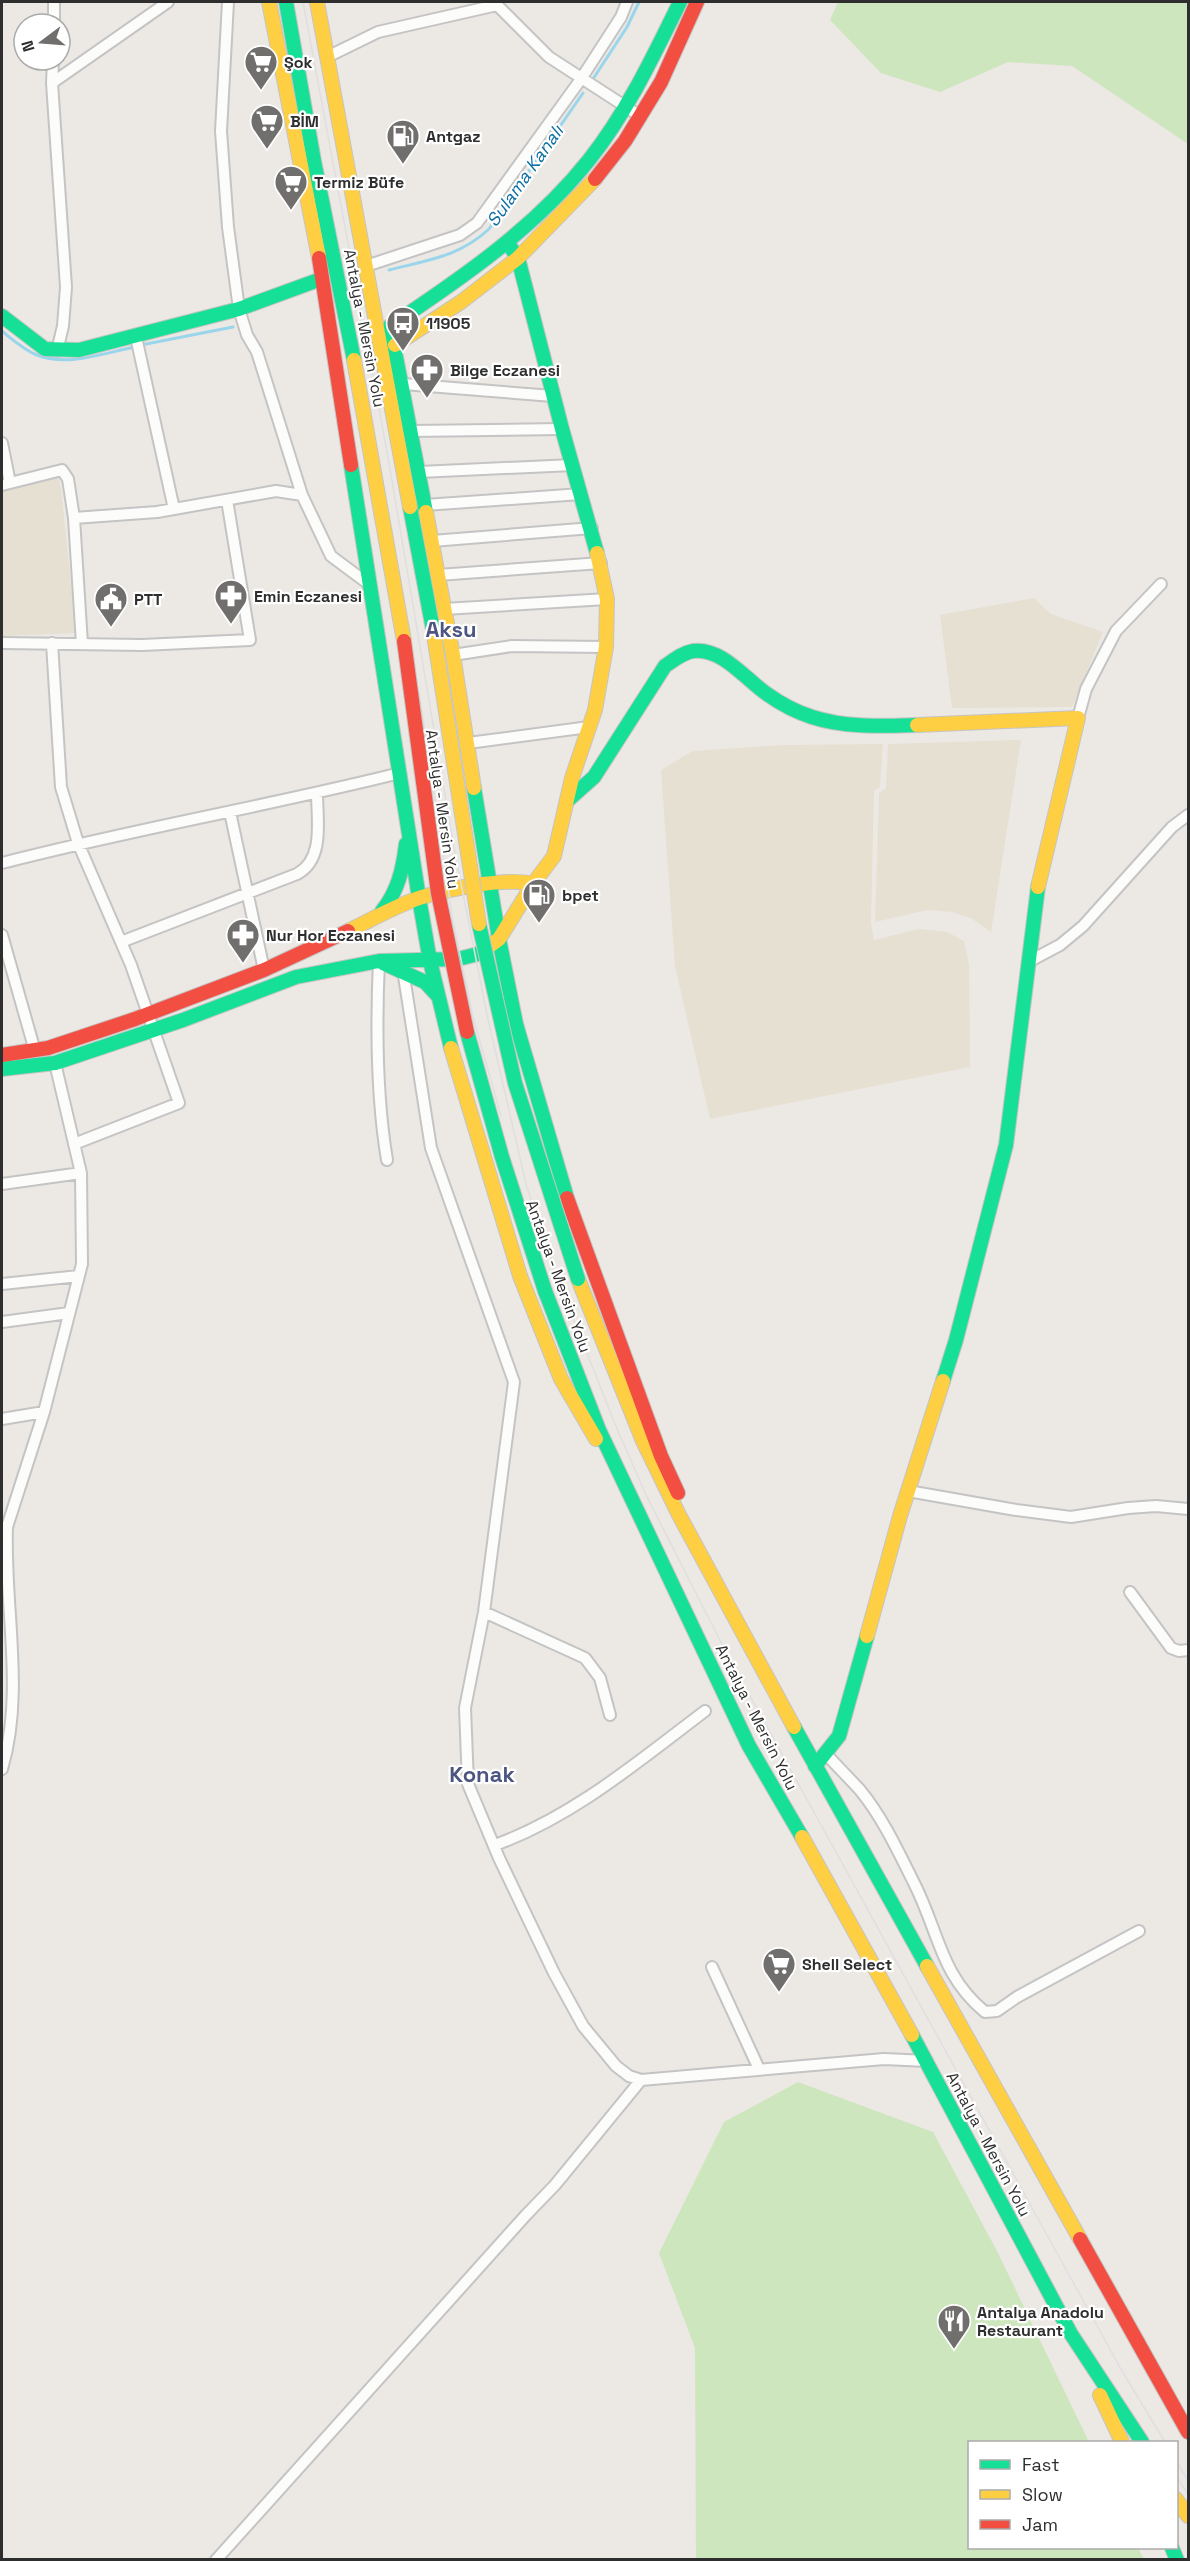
<svg xmlns="http://www.w3.org/2000/svg" width="1190" height="2561" font-family="'Space Grotesk',sans-serif">
<style>
.education{fill:#e6e0d3}
.green{fill:#cee6be}
.lines{fill:none;stroke-linecap:round;stroke-linejoin:round}
.stream{stroke:#99d6ec;stroke-width:3}
.street-casing{stroke:#c5c4c5;stroke-width:14}
.fast-casing{stroke:#c5c4c5;stroke-width:16}
.slow-casing{stroke:#c5c4c5;stroke-width:16}
.jam-casing{stroke:#c5c4c5;stroke-width:16}
.street{stroke:#fcfcfb;stroke-width:10}
.fast{stroke:#16e098;stroke-width:14}
.slow{stroke:#ffcf43;stroke-width:14}
.jam{stroke:#f24e42;stroke-width:14}
.tram{stroke:#dfdfe1;stroke-width:1.5}
.fast-bridge-casing{stroke:#c6c5c4;stroke-width:16;stroke-linecap:butt}
.slow-bridge-casing{stroke:#c6c5c4;stroke-width:16;stroke-linecap:butt}
.jam-bridge-casing{stroke:#c6c5c4;stroke-width:16;stroke-linecap:butt}
.fast-bridge{stroke:#16e098;stroke-width:14}
.slow-bridge{stroke:#ffcf43;stroke-width:14}
.jam-bridge{stroke:#f24e42;stroke-width:14}
.labels{text-anchor:middle;stroke-width:4.5;stroke-linejoin:round;paint-order:stroke}
.poi-label{font-size:16px;font-weight:bold;fill:#2e2e2e;stroke:#fff;text-anchor:start}
.street-label{font-size:16px;fill:#2e2e2e;stroke:#fff}
.water-label{font-size:18px;font-style:italic;fill:#0d6fa3;stroke:#fff}
.district-label{font-size:22px;font-weight:bold;fill:#4d5680;stroke:#fff}
</style>
<rect width="100%" height="100%" fill="#ece8e4"/>
<path class="education" d="M58,478l3,10 15,145 -74,3v-145z
M1034,598l17,16 52,18 -31,75 -120,1 -12,-93z
M1021,740l-30,192 -20,-14 -19,-6 -25,-2 -52,12 4,-129 7,-5 2,-44z
M883,744l-3,43 -6,4 -3,132 3,17 45,-11 28,3 17,9 5,24 1,102 -260,52 -35,-153 -14,-196 32,-19 89,-6z"/>
<path class="green" d="M838,2h350v142l-116,-78 -64,-4 -68,30 -59,-19 -51,-53z
M798,2082l135,50 65,121 91,189h-119v106h168l6,11h-448l-1,-211 -36,-95 65,-131z"/>
<g class="lines">
<path class="stream" d="M593,79l34,-52 12,-25
M389,270c38,-10 70,-13 100,-41l94,-136
M2,331c11,9 22,19 35,24 30,12 67,-2 98,-8
M141,345l92,-18"/>
<g class="street-casing">
<path id="street" d="M228,2l-7,129 7,96 11,82 8,26 10,17 45,143 29,61 39,29
M54,24v-22
M327,57l51,-25 119,-27 52,52 91,59
M53,60l-1,23 14,204 -3,39 -6,25
M52,83l116,-81
M366,266l94,-31 17,-12 104,-144 40,-62 6,-15
M136,337l38,172
M403,384l150,12
M411,431l151,-2
M2,443l8,40
M419,472l154,-7
M2,485l60,-15 6,9 6,39
M425,505l156,-11
M432,541l160,-13
M438,575l163,-12
M444,609l163,-10
M2,643l140,2 108,-5 -23,-140
M52,643l9,144 17,56 53,122 48,138 -105,41
M82,644l-8,-126 83,-6 119,-21 26,4
M453,655l59,-9 94,1
M1078,718l8,-29 30,-58 45,-47
M468,743l121,-16
M230,812l34,158
M2,863c131,-34 266,-57 398,-90
M2,935l33,116
M121,942l176,-68c28,-15 20,-54 20,-81
M379,961c-3,66 -3,133 8,199
M1028,962l32,-17 23,-19 89,-99 16,-12
M403,970l28,178 83,234 -30,230 -19,96 3,76 31,74 55,115 29,53 33,40 13,10 12,4 243,-21 43,2
M2,1184l79,-11
M2,1284l77,-8
M2,1322l67,-9
M2,1419l42,-7
M908,1491l108,19 55,7 57,-9 28,-2 32,3
M2,1528l5,-1 37,-115 38,-148 -1,-91 -26,-110
M1130,1592l41,56 8,3 9,-1
M484,1612l101,46 15,20 10,37
M825,1753c12,13 24,25 35,37 23,28 39,63 55,95 24,48 26,91 70,127l12,-1 20,-14 122,-66
M2,1769c23,-77 2,-162 5,-242
M495,1845c78,-28 145,-85 210,-134
M712,1967l47,102
M216,2560l310,-345 29,-30 86,-105"/>
</g>
<g class="fast-casing">
<path id="fast" d="M286,2l28,159 40,199
M507,242l11,16 44,171 35,124
M2,316l43,33 34,1 160,-41 82,-30
M351,465l68,433 11,63 21,87
M410,507l24,128
M426,512l-36,-186c72,-48 145,-98 199,-166 38,-48 64,-103 91,-158
M474,788l25,151 17,85 51,174
M567,801l27,-24 71,-111c9,-6 17,-13 28,-15 29,-4 53,29 74,43 14,10 29,18 45,23 34,11 70,9 105,8
M382,911c16,-20 21,-42 24,-67
M383,963l42,19 13,14
M2,1069l53,-6 128,-43 113,-43 83,-16 79,-2 20,-5 10,-7
M545,1291l54,139 150,316 53,91
M943,1381l13,-41 50,-195 32,-258
M794,1727l133,239
M815,1766l24,-30 28,-100
M912,2035l159,299 71,108
M1172,2548l5,12"/>
</g>
<g class="slow-casing">
<path id="slow" d="M269,2l50,256
M317,2l93,505
M395,345l66,-43 57,-44 77,-79
M354,360l50,281
M426,512l27,143 21,133
M917,725l161,-7 -40,169
M348,931c23,-11 47,-25 71,-33 29,-9 86,-21 114,-14
M488,947l11,-8 34,-55 21,-28 18,-78 23,-68 11,-63 1,-48 -10,-46
M451,1048l69,228 41,103 35,60
M578,1279l65,162 36,74 115,212
M867,1636l33,-120 43,-135
M802,1837l110,198
M927,1966l153,273
M1100,2395l22,47
M1176,2499l12,17"/>
</g>
<g class="jam-casing">
<path id="jam" d="M595,179l30,-38 36,-59 36,-80
M319,258l32,207
M2,1055l46,-7 87,-29 129,-49 84,-39
M567,1198l94,258 17,37
M1080,2239l108,193"/>
</g>
<use href="#street" class="street"/>
<use href="#fast" class="fast"/>
<use href="#slow" class="slow"/>
<use href="#jam" class="jam"/>
<path class="tram" d="M303,2l85,455 66,391 33,167 39,169 33,98 56,142 31,71 83,163 393,713 43,71
M419,692l34,229 20,96 28,99
M1176,2461l12,19
M1176,2476l12,18"/>
<g class="fast-bridge-casing">
<path id="fast-bridge" d="M479,924l36,159 63,196
M467,1032l35,125 43,134"/>
</g>
<g class="slow-bridge-casing">
<path id="slow-bridge" d="M434,635l45,289"/>
</g>
<g class="jam-bridge-casing">
<path id="jam-bridge" d="M404,641l34,252 29,139"/>
</g>
<use href="#fast-bridge" class="fast-bridge"/>
<use href="#slow-bridge" class="slow-bridge"/>
<use href="#jam-bridge" class="jam-bridge"/>
</g>
<defs>
<g id="supermarket-pin" transform="scale(1.725)"><path d="M0 17L-7.5 6A9.5 9.5 0 1 1 7.5 6Z" fill="#706f6e" stroke="#fff"/><path d="M-6-5.5h2.5l.6 2H6L4.5 2H-2.5L-4.4-4H-6ZM-1.5 3.2a1.3 1.3 0 1 0 .1 0ZM3 3.2a1.3 1.3 0 1 0 .1 0Z" fill="#fff"/></g>
<g id="fuel-pin" transform="scale(1.725)"><path d="M0 17L-7.5 6A9.5 9.5 0 1 1 7.5 6Z" fill="#706f6e" stroke="#fff"/><path d="M-5.5-6h7V0h2V4h1.3V-2.5L3-4.5l.8-.8L6-3V5H2.5V1h-1V6h-7ZM-4.2-4.7v3.2H.2V-4.7Z" fill="#fff"/></g>
<g id="bus-pin" transform="scale(1.725)"><path d="M0 17L-7.5 6A9.5 9.5 0 1 1 7.5 6Z" fill="#706f6e" stroke="#fff"/><path d="M-5-6H5V4H4V6H2V4H-2V6H-4V4H-5ZM-3.5-4V0h7V-4ZM-3.5 1.2v1.5H-2V1.2ZM2 1.2v1.5H3.5V1.2Z" fill="#fff"/></g>
<g id="pharmacy-pin" transform="scale(1.725)"><path d="M0 17L-7.5 6A9.5 9.5 0 1 1 7.5 6Z" fill="#706f6e" stroke="#fff"/><path d="M-2-6h4v4h4v4h-4v4h-4v-4h-4v-4h4Z" fill="#fff"/></g>
<g id="civic-pin" transform="scale(1.725)"><path d="M0 17L-7.5 6A9.5 9.5 0 1 1 7.5 6Z" fill="#706f6e" stroke="#fff"/><path d="M-.6-6.5H3V-4.5H.6V-3L4-1V1h2V6H-6V1h2V-1L-.6-3ZM-1.2 2.5V6h2.4V2.5Z" fill="#fff"/></g>
<g id="restaurant-pin" transform="scale(1.725)"><path d="M0 17L-7.5 6A9.5 9.5 0 1 1 7.5 6Z" fill="#706f6e" stroke="#fff"/><path d="M-5-6h1v4h1v-4h1v4h1v-4h1v5L-1.5 .5V6h-2V.5L-5-1ZM5-6V6H3V1.5H1.5Q1.5-4 5-6Z" fill="#fff"/></g>
</defs>
<g fill-rule="evenodd">
<use href="#supermarket-pin" x="261" y="62"/>
<use href="#supermarket-pin" x="267" y="121"/>
<use href="#fuel-pin" x="403" y="136"/>
<use href="#supermarket-pin" x="291" y="182"/>
<use href="#bus-pin" x="403" y="323"/>
<use href="#pharmacy-pin" x="427" y="370"/>
<use href="#pharmacy-pin" x="231" y="596"/>
<use href="#civic-pin" x="111" y="599"/>
<use href="#fuel-pin" x="539" y="895"/>
<use href="#pharmacy-pin" x="243" y="935"/>
<use href="#supermarket-pin" x="779" y="1964"/>
<use href="#restaurant-pin" x="954" y="2321"/>
</g>
<g class="labels">
<g class="poi-label">
<text x="284" y="68">Şok</text>
<text x="290" y="127">BİM</text>
<text x="426" y="142">Antgaz</text>
<text x="314" y="188">Termiz Büfe</text>
<text x="426" y="329">11905</text>
<text x="450" y="376">Bilge Eczanesi</text>
<text x="254" y="602">Emin Eczanesi</text>
<text x="134" y="605">PTT</text>
<text x="562" y="901">bpet</text>
<text x="266" y="941">Nur Hor Eczanesi</text>
<text x="802" y="1970">Shell Select</text>
<text x="977" y="2318">Antalya Anadolu<tspan x="977" dy="18">Restaurant</tspan></text>
</g>
<g class="street-label">
<text transform="translate(365 328) rotate(79)" y="6">Antalya - Mersin Yolu</text>
<text transform="translate(443 809) rotate(82)" y="6">Antalya - Mersin Yolu</text>
<text transform="translate(559 1276) rotate(70)" y="6">Antalya - Mersin Yolu</text>
<text transform="translate(757 1717) rotate(63)" y="6">Antalya - Mersin Yolu</text>
<text transform="translate(989 2144) rotate(62)" y="6">Antalya - Mersin Yolu</text>
</g>
<g class="water-label">
<text transform="translate(525 176) rotate(-55)" y="6">Sulama Kanalı</text>
</g>
<g class="district-label">
<text x="451" y="637">Aksu</text>
<text x="482" y="1782">Konak</text>
</g>
</g>
<rect width="1190" height="2561" fill="none" stroke="#2e2e2e" stroke-width="6"/>
<rect x="968" y="2441" width="210" height="108" fill="#ffffff" stroke="#ababab" stroke-width="1.5"/>
<rect x="980" y="2460" width="30" height="9" fill="#16e098" stroke="#ababab" stroke-width="1.5"/>
<text x="1022" y="2471" font-size="18" fill="#2e2e2e">Fast</text>
<rect x="980" y="2490" width="30" height="9" fill="#ffcf43" stroke="#ababab" stroke-width="1.5"/>
<text x="1022" y="2501" font-size="18" fill="#2e2e2e">Slow</text>
<rect x="980" y="2520" width="30" height="9" fill="#f24e42" stroke="#ababab" stroke-width="1.5"/>
<text x="1022" y="2531" font-size="18" fill="#2e2e2e">Jam</text>
<g transform="translate(42 42) rotate(254)"><circle r="28" fill="#ffffff" stroke="#ababab" stroke-width="1.5"/>
<path d="M0-4.5L10 22L0 15L-10 22Z" fill="#706f6e"/>
<text y="-9" font-size="16" font-weight="bold" text-anchor="middle" fill="#2e2e2e">N</text>
</g>
</svg>
